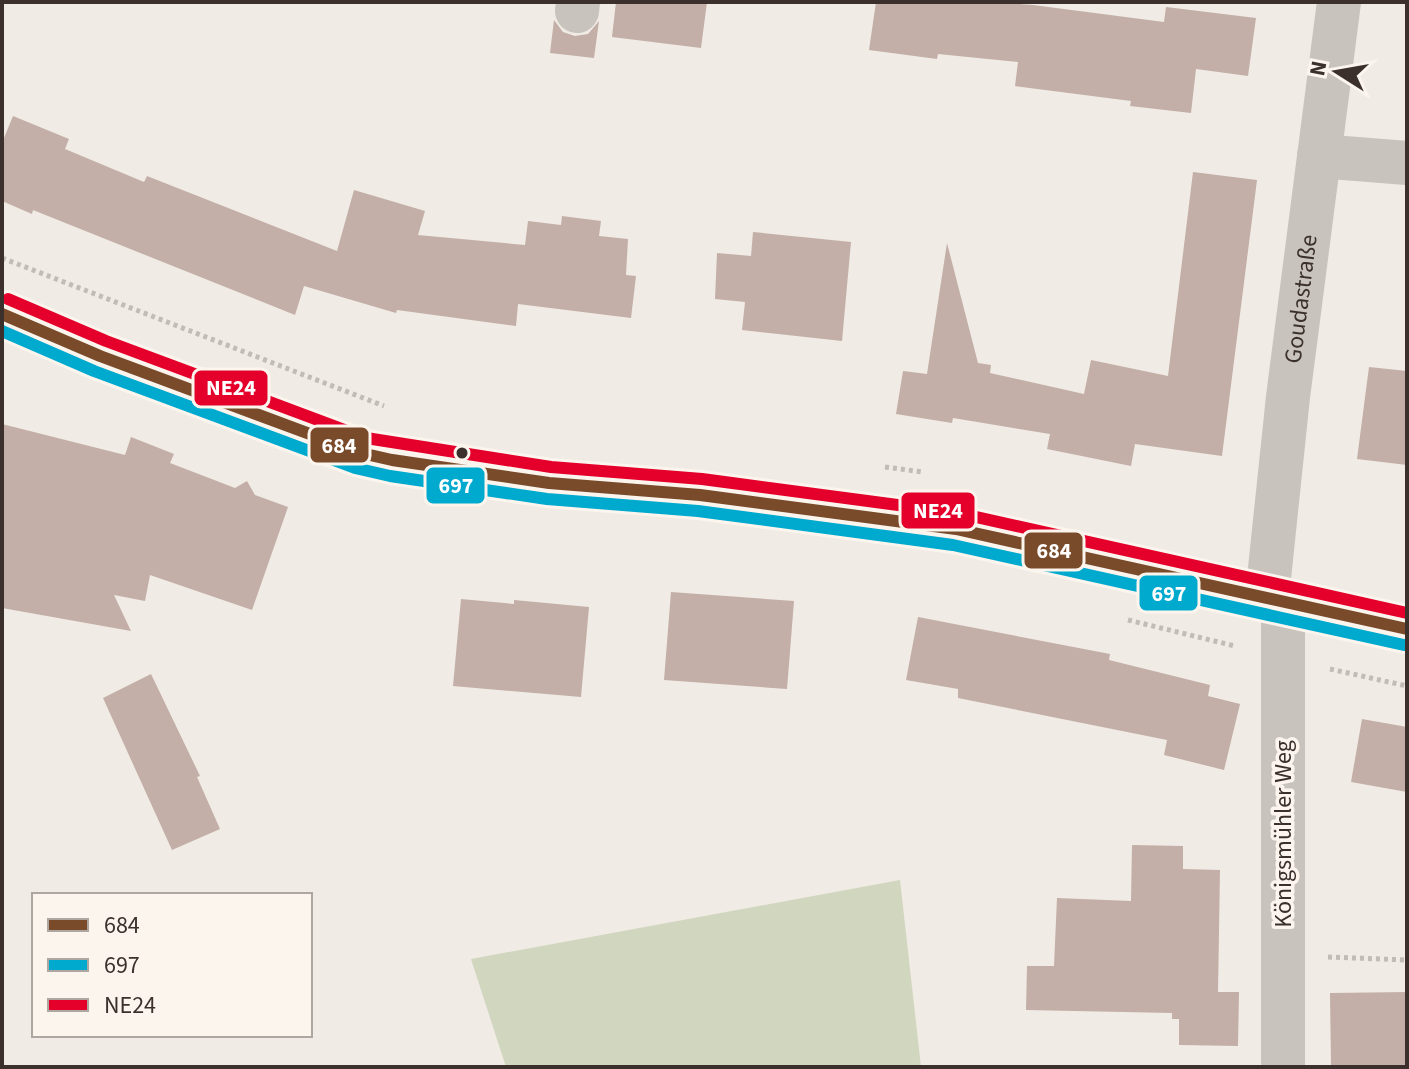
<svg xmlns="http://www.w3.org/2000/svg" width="1409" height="1069" font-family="'Source Sans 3',sans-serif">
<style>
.green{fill:#d1d6bf}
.building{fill:#c3afa7}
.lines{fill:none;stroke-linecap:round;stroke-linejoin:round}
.path{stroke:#c2bbb6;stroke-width:5;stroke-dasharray:4 4;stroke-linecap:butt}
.minor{stroke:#c9c3be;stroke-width:44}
.major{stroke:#b8b1ad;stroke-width:44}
.bus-1-casing{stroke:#fbf5ee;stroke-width:18}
.bus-2-casing{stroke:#fbf5ee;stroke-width:18}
.bus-3-casing{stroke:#fbf5ee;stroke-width:18}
.bus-1{stroke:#7a4b2a;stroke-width:12}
.bus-2{stroke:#00a9ce;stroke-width:12}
.bus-3{stroke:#e4002b;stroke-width:12}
.bus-dot{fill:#3b302b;stroke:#fbf5ee;stroke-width:3}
.labels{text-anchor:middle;stroke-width:7;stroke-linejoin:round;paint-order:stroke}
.street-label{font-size:24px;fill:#3b302b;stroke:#fbf5ee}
.line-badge{stroke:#fbf5ee;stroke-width:3}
.badge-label{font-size:22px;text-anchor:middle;font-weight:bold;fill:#fff}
</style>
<rect width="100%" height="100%" fill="#f0ebe5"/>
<path class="green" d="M900,880l21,187h-415l-35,-108z"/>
<path class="building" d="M616,2h91l-6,46 -89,-11z
M876,2h112l45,3 131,17 2,-15 90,11 -8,58 -52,-7 -5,44 -61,-7 1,-5 -116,-15 3,-24 -80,-8 -1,5 -68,-9z
M554,20l9,12 12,4 13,-2 11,-13 -5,37 -44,-5z
M13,116l56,23 -4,10 79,33 3,-6 190,75 17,-61 71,21 -7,24 107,10 3,-24 33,4 1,-9 39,5 -2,15 29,3 -2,36 10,1 -5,42 -113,-14 -2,22 -119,-16 -1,3 -92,-27 -9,29 -262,-105 -1,4 -30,-13v-58z
M1193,172l64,8 -35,276 -87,-12 -4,22 -84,-17 3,-15 -97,-16 -1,5 -56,-9 7,-43 24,3 20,-131 31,120 13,2 -1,8 94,21 7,-34 77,16z
M753,232l98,10 -9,99 -100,-11 3,-28 -30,-3 2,-46 34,3z
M1369,367l38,4v94l-50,-6z
M2,424l123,31 6,-18 43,17 -4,9 65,25 12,-7 8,14 33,12 -36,103 -102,-35 -5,26 -31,-6 17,36 -129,-23z
M671,592l123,9 -7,88 -123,-9z
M461,599l53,5v-4l75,7 -8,90 -128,-11z
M918,617l192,37 -1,6 101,25 -2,11 32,8 -16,66 -60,-15 3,-15 -209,-42v-9l-52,-9z
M151,674l49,102 -3,1 23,52 -48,21 -69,-152z
M1362,719l45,8v65l-56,-10z
M1132,845l51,1v23l37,1 -2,122h21l-1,54 -59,-1v-26h-7v-6l-146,-3 1,-44h27l3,-68 74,3z
M1407,992v73l-76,1 -1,-73z"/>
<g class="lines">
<path class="path" d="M2,258l382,148
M885,467l38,5
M1128,620l107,26
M1330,669l77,17
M1328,957l79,3"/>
<g class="minor">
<path d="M577,11l1,-9"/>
<path d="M1319,156l88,7"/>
<path id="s1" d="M1267,597l21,-200 51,-395"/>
<path d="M1283,1067v-467"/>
</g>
<path class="major" d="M2,314l98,42 261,97 31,7 157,23 151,12 256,34 451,100"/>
<g class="bus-1-casing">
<path id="bus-1" d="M2,314l98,42 261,97 31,7 157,23 151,12 256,34 451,100"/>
</g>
<g class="bus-2-casing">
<path id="bus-2" d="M2,331l92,40 261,97 35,8 157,23 151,12 255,34 451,100"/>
</g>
<g class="bus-3-casing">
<path id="bus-3" d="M8,299l98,42 260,97 185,29 151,12 256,34 449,100"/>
</g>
<use href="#bus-1" class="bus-1"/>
<use href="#bus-2" class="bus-2"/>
<use href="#bus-3" class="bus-3"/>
</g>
<circle class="bus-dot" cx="462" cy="453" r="7"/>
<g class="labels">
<g class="street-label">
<text dy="8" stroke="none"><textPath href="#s1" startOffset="300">Goudastraße</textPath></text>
<text transform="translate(1283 834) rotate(-90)" y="8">Königsmühler Weg</text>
</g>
</g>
<g class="line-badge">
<rect x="193" y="369" width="76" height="38" rx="8" fill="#e4002b"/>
<rect x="309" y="426" width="61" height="38" rx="8" fill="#7a4b2a"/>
<rect x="425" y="466" width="61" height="39" rx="8" fill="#00a9ce"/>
<rect x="900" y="491" width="76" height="39" rx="8" fill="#e4002b"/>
<rect x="1023" y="531" width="61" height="39" rx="8" fill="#7a4b2a"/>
<rect x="1138" y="574" width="61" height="38" rx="8" fill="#00a9ce"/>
</g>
<g class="badge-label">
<text x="231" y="395">NE24</text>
<text x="339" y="453">684</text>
<text x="456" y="493">697</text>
<text x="938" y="518">NE24</text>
<text x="1054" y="558">684</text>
<text x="1169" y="601">697</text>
</g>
<rect width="1409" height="1069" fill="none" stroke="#3b302b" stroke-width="8"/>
<rect x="32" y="893" width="280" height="144" fill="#fbf5ee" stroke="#aea6a0" stroke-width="2"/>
<rect x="48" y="919" width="40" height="12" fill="#7a4b2a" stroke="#aea6a0" stroke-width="2"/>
<text x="104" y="933" font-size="24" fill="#3b302b">684</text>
<rect x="48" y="959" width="40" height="12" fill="#00a9ce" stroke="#aea6a0" stroke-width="2"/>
<text x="104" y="973" font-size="24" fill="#3b302b">697</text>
<rect x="48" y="999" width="40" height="12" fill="#e4002b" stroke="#aea6a0" stroke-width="2"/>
<text x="104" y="1013" font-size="24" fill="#3b302b">NE24</text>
<g transform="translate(1337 72) rotate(281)" stroke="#fbf5ee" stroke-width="6" paint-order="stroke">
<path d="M0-6L14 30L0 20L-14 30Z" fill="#3b302b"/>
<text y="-12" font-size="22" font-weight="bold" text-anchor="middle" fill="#3b302b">N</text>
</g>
</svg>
